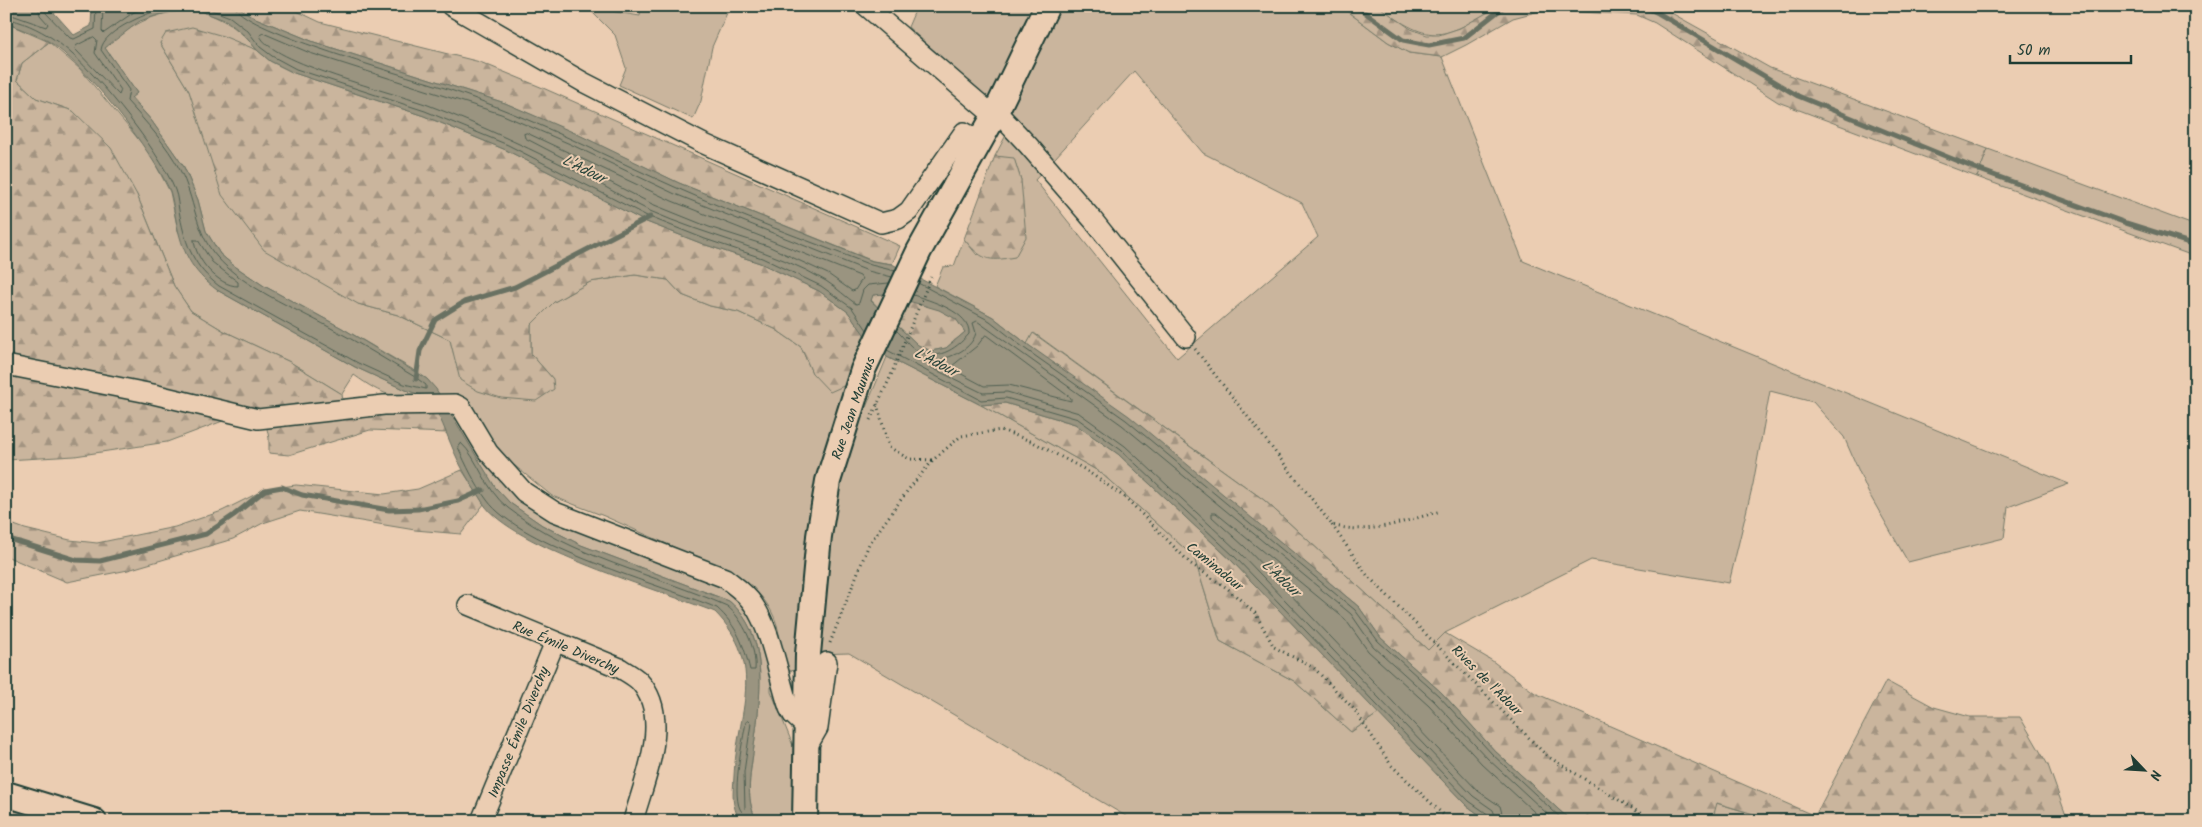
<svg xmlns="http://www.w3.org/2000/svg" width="2202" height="827" font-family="Kalam,sans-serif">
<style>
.grass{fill:#cab59d;stroke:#747968;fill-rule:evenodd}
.forest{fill:url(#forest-firs);stroke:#747968}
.water{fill:#9a9480;stroke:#697162;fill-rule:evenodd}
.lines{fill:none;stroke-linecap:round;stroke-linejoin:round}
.shore{stroke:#506052;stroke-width:1}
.stream{stroke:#697162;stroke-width:5}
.minor-casing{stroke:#1f3d34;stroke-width:22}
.major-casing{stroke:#1f3d34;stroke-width:28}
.path{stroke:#1f3d34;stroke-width:3;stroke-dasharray:1 4;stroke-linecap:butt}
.minor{stroke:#ebcdb2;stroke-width:19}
.major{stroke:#ebcdb2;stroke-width:24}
.labels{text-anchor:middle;stroke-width:4;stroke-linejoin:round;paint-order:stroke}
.street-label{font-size:14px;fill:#1f3d34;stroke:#ebcdb2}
.water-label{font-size:15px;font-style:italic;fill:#2b463c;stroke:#ebcdb2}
</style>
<defs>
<pattern id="forest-firs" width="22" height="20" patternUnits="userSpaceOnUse" patternTransform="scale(1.25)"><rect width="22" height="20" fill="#cab59d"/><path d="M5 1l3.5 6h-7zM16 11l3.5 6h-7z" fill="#a39481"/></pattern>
</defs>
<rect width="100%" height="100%" fill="#ebcdb2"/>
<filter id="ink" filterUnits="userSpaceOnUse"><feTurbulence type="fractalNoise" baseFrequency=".02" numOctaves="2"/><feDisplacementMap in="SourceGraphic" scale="10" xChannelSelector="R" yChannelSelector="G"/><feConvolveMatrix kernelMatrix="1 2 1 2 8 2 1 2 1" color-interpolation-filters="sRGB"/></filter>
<g filter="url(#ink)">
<path class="grass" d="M641,6h89l-18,41 -11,54 -8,18 -74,-34 7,-17 -11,-33 -28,-28 53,9z
M917,6h122l-48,96 -83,-75z
M1052,6h288l48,36 21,11 33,4 81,204 546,223 -61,23 -4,31 -96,24 -40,-70 -24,-55 -31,-35 -43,-11 -17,93 -24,99 -138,-23 -146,73 -17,17 -164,-150 -230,-167 -7,11 -34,-27 -58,-31 8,-19 11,-1 10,-27 13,16 44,-75 -7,-21 -19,-3 19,-36 -6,-12zM1134,71l69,82 99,50 16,34 -141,121 -142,-178z
M1378,6h121c-56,33 -66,41 -121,0z
M198,10c27,10 40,17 59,40l-16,-6 -81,-1 29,48 15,42 154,171 40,11 52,25 4,15 99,24 -22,-25v-29l23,-23 36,-20 45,-7 33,5 14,15 28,11 28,6 37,17 26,18 11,26 36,11 -51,286 -8,1c-8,-14 -8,-30 -12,-46 -6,-21 -22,-37 -38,-49l-135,-60 -52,-20 -48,-39 -39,-52 -23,-6 -15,-20 -10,-7 -75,-44 -78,-42 -31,-21 -13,-11 -14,-23 -8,-31 -14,-33 -33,-47 -20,-23 6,-4 -32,-45c30,-27 52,-37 93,-38z
M49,42l31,27 69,83 21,40 8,39 39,59 138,77 48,22 26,9c-38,-1 -44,-1 -75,-23l-12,19 -52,-32 -66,-31 -33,-20 -17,-25 -37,-91 -64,-84 -37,-13 -19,-18 5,-17z
M1988,149l208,77v31l-219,-80z
M887,357l94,48 119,67 94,85 26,84 74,40 57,51 28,-19 87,92 22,16h-354l-285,-168 -33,1 20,-160 23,-70z
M447,409l11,6 46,66 210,100 29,22 10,16 18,52v20l27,67 -3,63h-38c-13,-23 -6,-50 -3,-75 6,-48 17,-110 -25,-145l-148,-56 -39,-20 -32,-22 -15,-16z
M1716,803l61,18h-65z
M6,807l45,14h-45z"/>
<path class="forest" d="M237,6h49l34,16 160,40 63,26 357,158 -8,18 -19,-3 -194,-78 -104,-49 -70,-31 -191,-61 -61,-25z
M1340,6h38l33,23 16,6h12l21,-7 39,-22h160l111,62 218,81 -11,28 -199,-75 -123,-79 -18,-8 -94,-5 -30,8 -47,27 -24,12 -33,-4 -21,-11z
M6,23l43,19 -27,21 -5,17 19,18 37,13 38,37 26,47 37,91 17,25 33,20 66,31 52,32 3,24 90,-10 13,25 -78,-3 -81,25 -20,-2v-15l-5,-23 -28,1 -69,26 -92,14 -69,4z
M192,27l31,9 34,14 13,11 24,12 130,43 82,34 138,71 59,23 57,19 59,28 29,21 16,22 -16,50 -18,8 -18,-19 -11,-26 -26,-18 -37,-17 -28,-6 -28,-11 -14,-15 -33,-5 -45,7 -36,20 -23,23v29l22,25 1,10 -18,12 -35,-3 -23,-7 -18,-11 -10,-40 -52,-25 -40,-11 -94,-54 -42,-55 -33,-104 -29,-48 6,-10z
M995,156l19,2 7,22 5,57 -11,20c-28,5 -33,3 -51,-18z
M873,294c21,-1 67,10 83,25 3,3 6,9 9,13l-19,16 -15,3 -13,-6 -47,-45z
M1033,333l231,167 164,150 17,-17 46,27 44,33 280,123 71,-135 48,26 36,10h50l28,48 20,56h-291l-60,-18 -5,18h-141l-76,-70 -53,-58 -61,-55 -22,-31 -130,-107 -202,-156z
M1005,403l70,21 43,30 113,106 148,153 -28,19 -57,-51 -74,-40 -26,-84 -94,-85 -119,-67z
M462,470l22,34 -23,30 -46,-4 -115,-19 -37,12 -30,16 -105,31 -61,12 -61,-26v-34l19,7 45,11 27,3 78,-16 47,-16 44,-22 30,-4 88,9 34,-5z"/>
<path class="water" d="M6,6h42l26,29 17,-9 1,-20h145l16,11 61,25 191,61 70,30 104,50 193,78 20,3 101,53 34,27 102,72 230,191 22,31 61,55 53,58 76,70h-83l-22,-16 -235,-245 -113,-106 -43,-30 -70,-21 -24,2 -94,-48 -23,-23 -16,-22 -29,-21 -59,-28 -57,-19 -59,-23 -138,-71 -82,-34 -130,-43 -24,-12 -13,-11 -13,-15 -17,-14 -29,-11 -27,1 -31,10 -35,27 32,45 -6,5 20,22 33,47 14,33 8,31 14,23 13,11 31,21 78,42 85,51 9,10 59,98 15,16 32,22 39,20 148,56c42,35 31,97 25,145 -3,25 -10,52 3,75h-17c-9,-17 -7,-26 -6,-45 3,-64 34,-110 -19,-164 -53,-21 -204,-65 -232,-109 -7,-11 -14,-22 -20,-33 -13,-23 -19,-49 -34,-72l-26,-9 -48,-22 -138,-77c-26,-19 -35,-39 -41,-70 -2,-9 -3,-20 -6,-29 -17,-39 -86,-128 -122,-150 -13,-7 -28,-12 -42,-18zM885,294l54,16 17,9 9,13 -19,16 -15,3 -13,-6 -47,-44 2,-6z"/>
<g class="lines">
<path class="shore" d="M44,6l2,7 24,25 4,1 21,-10 1,-23
M103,6l-1,25 2,2 30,-21 15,-6
M201,6l29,11 18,14 12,16 12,9 24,13 129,42 83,34 139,71 58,23 57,19 59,28 31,22 15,22
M235,6c2,22 168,69 194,77 88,27 165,68 248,105 63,28 129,52 194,77l24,6
M6,13l40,14 2,-3 -8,-9 -2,-9
M6,19c14,1 34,11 46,19 36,23 107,111 123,152 3,7 3,17 5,26 6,30 14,51 39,70l139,77 46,21 22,5v-4l-11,-8c-29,-17 -57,-35 -86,-50 -35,-19 -86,-40 -112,-70 -22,-24 -22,-59 -37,-87 -13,-25 -34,-48 -53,-69l2,-11 -28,-40c2,-21 51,-38 68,-44
M94,37l3,3 -2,13 26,37 -2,5 -44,-46 1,-3z
M527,133l145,68 188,75 2,3 -7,11 -3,1 -24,-17 -60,-28 -59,-19 -57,-23 -127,-66 -1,-4z
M194,240h4l14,22 26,20v4c-20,0 -43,-27 -44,-46z
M889,283l-21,2 -5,5 -4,13 -3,1c-10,-7 -19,-16 -30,-23 -51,-31 -120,-45 -176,-70 -21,-10 -42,-23 -63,-34 -52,-26 -104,-51 -159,-72 -30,-11 -160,-43 -168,-70l3,-2 47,20 191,61 69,30 105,50 193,77 24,6
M918,283l72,38 34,27 102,72 183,152 46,38 23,31 61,55 53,58 72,67
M896,330c7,6 13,16 20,20 20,12 39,0 53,-16 2,-22 -40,-34 -56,-39
M986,335l85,63v3l-62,-16 -25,1 -32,-17v-3l25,-20z
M887,350l94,50 25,-2 72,21 43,31 114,107 234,244 20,14 2,6
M461,443c17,15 24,47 47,65 63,49 146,66 219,98 16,13 30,43 28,64h-5c-6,-25 -13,-44 -33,-62 -55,-23 -197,-62 -230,-108 -12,-16 -21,-35 -29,-53z
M749,721l2,2 -7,49 1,37 -3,3c-12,-13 1,-72 4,-90z
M1497,821l-4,-11 -20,-14 -234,-244 -114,-106 -46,-33 -72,-21 -24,1 -53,-26 -1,-4c17,-5 41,-10 47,-30l-3,-10 4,-2 145,104 229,189 22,32 61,55 54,58 67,62
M1504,821l-4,-15 -22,-15 -233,-244 -33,-30v-4h4l129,106 23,32 61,55 53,58 62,57"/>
<path class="stream" d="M1356,6l47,34 26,5 35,-7 41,-32
M1643,6l15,7 140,83 179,73 149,54 70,22
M416,379l4,-28 15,-31 29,-18 51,-15 135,-70
M6,538l70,22 24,1 106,-27 28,-19 31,-25 17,-3 20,8 87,15 29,-1 40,-8 25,-11"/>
<g class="minor-casing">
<path id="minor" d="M451,6l132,76 119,61 179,80 17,-4 11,-8 55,-79 16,9
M866,6l128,110
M996,111l32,34 65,75 93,117
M6,365l147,29 105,25 126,-14 71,-1 6,3 27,45 36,40 31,20 170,66c10,8 21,15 28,26 19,27 25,72 36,104l4,7 12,11
M468,605l152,63c6,4 14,8 19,13 34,36 5,99 -6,140
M807,747l11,-19 9,-66
M481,821l74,-179"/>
</g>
<g class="major-casing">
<path id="major" d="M6,794l88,27
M805,821l3,-167 11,-118 9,-55 35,-111 56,-119 75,-135 53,-110"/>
</g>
<path class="path" d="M1195,349l137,176c38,11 72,-4 109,-14
M877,404l12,43 20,12 23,1
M870,420l19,-40 42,-103
M1332,525l35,50 180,181 106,65
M830,643l39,-99 39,-54 25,-30 28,-24 40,-6 32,12 51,27 42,29 65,66 36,24 28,25 19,34 40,21 40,41 37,56 59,56"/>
<use href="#minor" class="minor"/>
<use href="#major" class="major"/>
</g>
</g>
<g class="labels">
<g class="street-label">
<text transform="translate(853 408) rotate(-71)" y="5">Rue Jean Maumus</text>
<text transform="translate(1215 566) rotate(39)" y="5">Caminadour</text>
<text transform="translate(566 647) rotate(23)" y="5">Rue Émile Diverchy</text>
<text transform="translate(1487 680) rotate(45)" y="5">Rives de l'Adour</text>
<text transform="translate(518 732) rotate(-68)" y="5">Impasse Émile Diverchy</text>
</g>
<g class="water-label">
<text transform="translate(584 169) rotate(26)" y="5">L'Adour</text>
<text transform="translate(936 362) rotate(27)" y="5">L'Adour</text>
<text transform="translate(1281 578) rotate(43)" y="5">L'Adour</text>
</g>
</g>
<rect width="2202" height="827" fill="none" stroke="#ebcdb2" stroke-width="25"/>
<rect x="12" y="12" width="2177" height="802" fill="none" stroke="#1f3d34" stroke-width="2" filter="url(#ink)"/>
<g transform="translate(2144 770) rotate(115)" stroke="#ebcdb2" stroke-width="4" paint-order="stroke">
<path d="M0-4L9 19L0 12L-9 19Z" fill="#1f3d34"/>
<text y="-8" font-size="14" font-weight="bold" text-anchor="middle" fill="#1f3d34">N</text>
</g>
<path d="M2010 55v8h121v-8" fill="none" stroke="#1f3d34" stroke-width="2.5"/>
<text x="2017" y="55" font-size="15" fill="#1f3d34" stroke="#ebcdb2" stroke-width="4" paint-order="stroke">50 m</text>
</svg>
